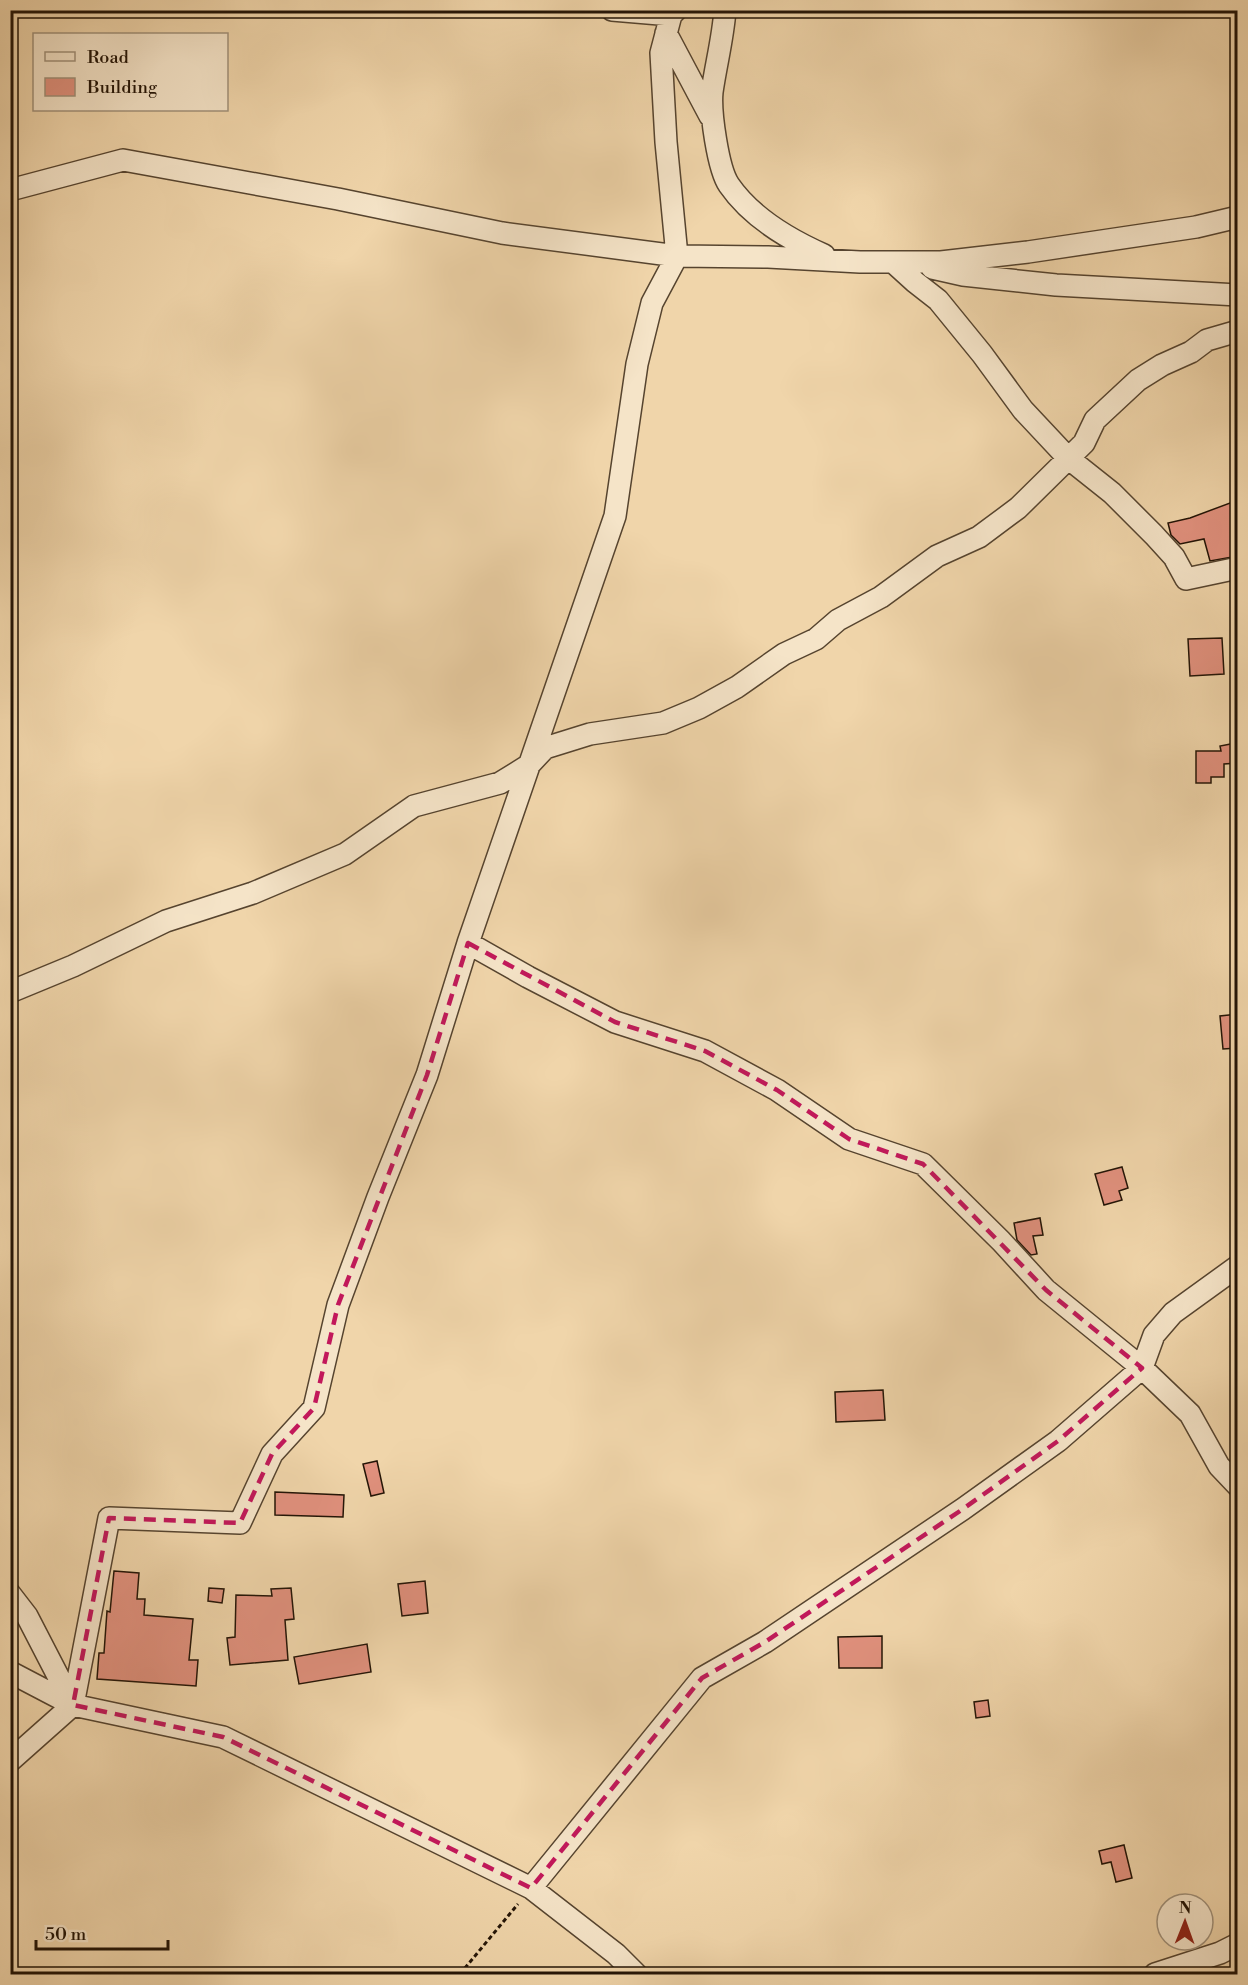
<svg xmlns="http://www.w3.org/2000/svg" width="1248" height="1985" font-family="'Libre Bodoni',serif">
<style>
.building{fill:#e1917e;stroke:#231406;stroke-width:1.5}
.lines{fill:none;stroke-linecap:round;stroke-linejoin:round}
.minor-casing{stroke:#56442f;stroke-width:24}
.path{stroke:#231406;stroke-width:3;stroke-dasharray:4.5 3;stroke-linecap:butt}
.minor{stroke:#f5e4c8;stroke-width:21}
.marked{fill:none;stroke:#c2185b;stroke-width:4.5;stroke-dasharray:12 8;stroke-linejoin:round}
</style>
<rect width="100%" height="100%" fill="#f0d5aa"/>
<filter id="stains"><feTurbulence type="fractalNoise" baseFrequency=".00333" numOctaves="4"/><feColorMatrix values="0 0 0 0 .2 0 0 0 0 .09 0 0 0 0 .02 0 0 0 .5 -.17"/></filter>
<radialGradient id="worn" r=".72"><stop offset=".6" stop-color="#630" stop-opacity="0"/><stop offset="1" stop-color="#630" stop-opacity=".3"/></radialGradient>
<path class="building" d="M1238,500v56l-28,5 -6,-22 -24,5 -9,-9 -3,-12 22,-5z
M1222,638l2,36 -34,2 -2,-37z
M1236,743l2,20 -14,1v13h-13v6h-15v-32h25l-1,-5z
M1238,1014v34l-15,1 -3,-33z
M1122,1167l6,21 -9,3 3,9 -18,5 -9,-31z
M1040,1218l3,17 -10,1 4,18 -6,1 -14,-15 -3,-17z
M883,1390l2,30 -49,2 -1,-30z
M377,1461l7,32 -13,3 -8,-32z
M275,1492l69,3 -1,22 -68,-2z
M114,1571l25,2 -2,26h8l-1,16 49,4 -4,41h9l-2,26 -99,-7 2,-26h5l3,-42 3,1z
M425,1581l3,32 -26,3 -4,-32z
M209,1588l15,1 -2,14 -14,-2z
M291,1588l3,31 -9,1 3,40 -58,5 -3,-27 8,-1 1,-42 36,1 -1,-7z
M882,1636v32h-43l-1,-31z
M367,1644l4,28 -72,12 -5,-27z
M988,1700l2,16 -14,2 -2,-16z
M1124,1845l8,33 -16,4 -5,-20 -9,2 -3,-13z"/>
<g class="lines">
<g class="minor-casing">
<path id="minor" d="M612,10l59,5 5,-5
M725,10c-2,28 -9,54 -13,82 -2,20 6,77 17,93 22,32 61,55 95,70
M666,33l44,83
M10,190l113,-30 215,39 164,34 175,23 91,1 92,5h81l87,-10 168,-25 42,-10
M893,262l22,20 23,18 44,54 41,56 45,48 44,35 42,42 20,22 12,22 52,-11
M932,268l31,7 93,10 182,10
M468,943l60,34 87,45 90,29 72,39 72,49 74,25 78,77 45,49 96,78 48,46 29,52 19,20
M10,992l63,-26 93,-45 87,-28 92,-39 69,-48 86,-23 29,-18 16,-17 45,-14 73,-11 36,-15 38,-21 47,-33 32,-15 22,-19 43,-23 56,-41 42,-19 39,-29 66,-65 11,-23 43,-40 24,-15 29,-13 16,-12 31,-9
M10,1594l17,22 46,89
M10,1672l63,33 150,32 308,151 85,66 20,20
M10,1761l63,-56 36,-187 131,5 32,-69 42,-46 24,-103 40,-108 49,-122 41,-132 147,-427 22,-152 15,-61 25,-47 -11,-114 -5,-89 10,-38
M531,1888l171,-210 63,-36 198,-133 95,-68 84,-73 12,-33 19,-22 65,-47
M1155,1974l65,-21 18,-9"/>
</g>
<path class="path" d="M460,1974l58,-70"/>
<use href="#minor" class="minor"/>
</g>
<path class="marked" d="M468,943l147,79 90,29 72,39 72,49 74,25 123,126 96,78 -84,73 -95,68 -198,133 -63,36 -171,210 -308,-151 -150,-32 36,-187 131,5 32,-69 42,-46 24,-103 89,-230z"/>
<rect width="1248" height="1985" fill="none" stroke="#f0d5aa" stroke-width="36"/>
<rect x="12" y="12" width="1224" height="1961" fill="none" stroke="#231406" stroke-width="3"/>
<rect x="18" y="18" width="1212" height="1949" fill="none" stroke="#231406" stroke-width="1.5"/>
<rect x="33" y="33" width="195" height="78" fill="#f5e4c8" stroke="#a1917a" stroke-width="1.5"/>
<rect x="45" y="52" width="30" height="9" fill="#f5e4c8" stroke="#a1917a" stroke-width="1.5"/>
<text x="87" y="63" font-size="18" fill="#231406">Road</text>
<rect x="45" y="78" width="30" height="18" fill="#e1917e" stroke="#a1917a" stroke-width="1.5"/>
<text x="87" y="93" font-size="18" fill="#231406">Building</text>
<g transform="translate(1185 1922) rotate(1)"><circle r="28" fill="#f5e4c8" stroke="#a1917a" stroke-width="1.5"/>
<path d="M0-4.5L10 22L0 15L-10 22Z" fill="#8f2418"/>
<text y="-9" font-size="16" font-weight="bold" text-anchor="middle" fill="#231406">N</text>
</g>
<path d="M36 1940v9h132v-9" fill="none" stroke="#231406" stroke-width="3"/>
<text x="45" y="1940" font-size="18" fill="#231406" stroke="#f5e4c8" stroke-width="4.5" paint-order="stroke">50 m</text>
<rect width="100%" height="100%" filter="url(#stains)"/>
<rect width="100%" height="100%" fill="url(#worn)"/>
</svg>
